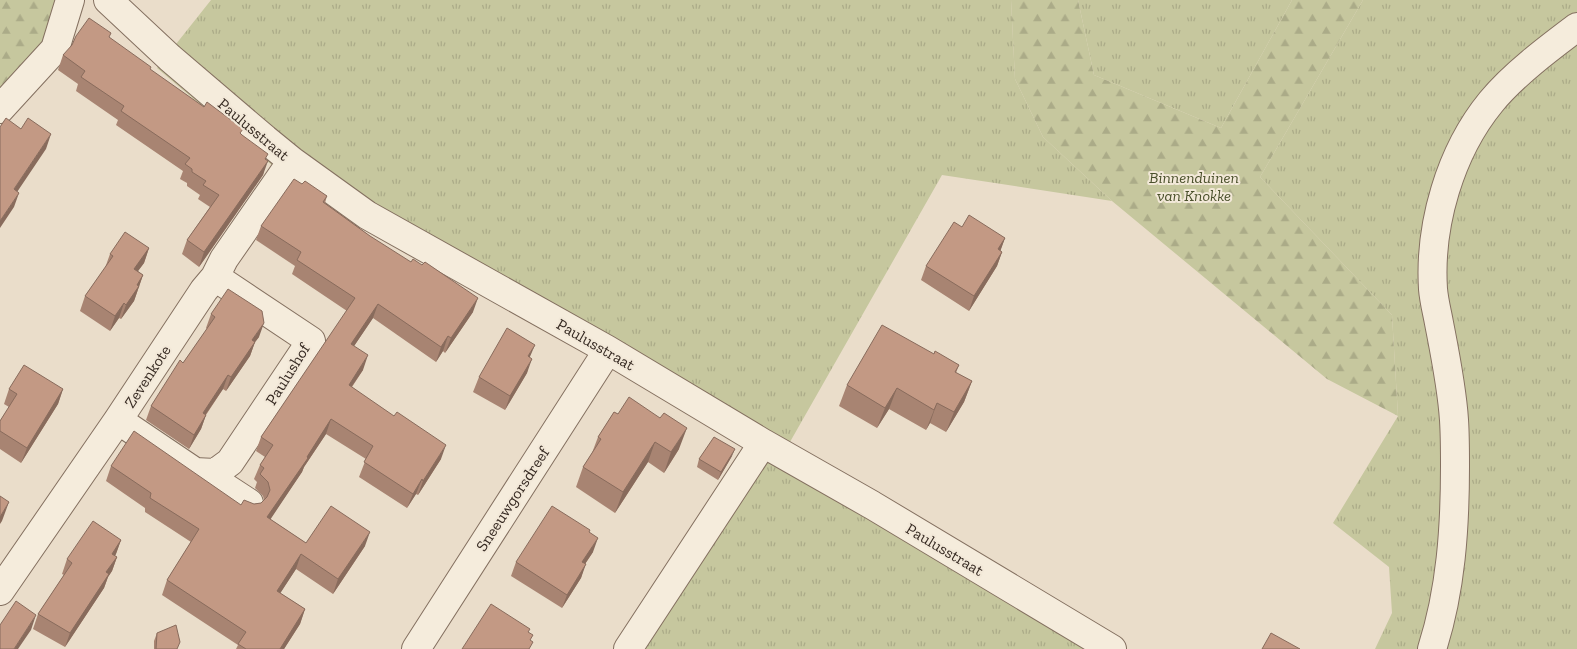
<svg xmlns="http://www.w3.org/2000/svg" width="1577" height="649" font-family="'Zilla Slab',serif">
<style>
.grass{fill:url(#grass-tufts)}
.forest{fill:url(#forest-firs)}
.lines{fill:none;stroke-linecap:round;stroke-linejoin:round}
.minor-casing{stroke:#847060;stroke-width:30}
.minor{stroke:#f5ecdc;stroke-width:28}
.wall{fill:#a88472}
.shaded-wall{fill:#886b5c}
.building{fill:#c39984;stroke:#886b5c}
.labels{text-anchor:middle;stroke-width:4;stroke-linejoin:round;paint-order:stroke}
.street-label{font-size:16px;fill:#362a22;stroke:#f2e8d8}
.park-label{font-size:16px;font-style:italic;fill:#4a502b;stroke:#f2e8d8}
</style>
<defs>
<pattern id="grass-tufts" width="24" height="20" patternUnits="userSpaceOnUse" patternTransform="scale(1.25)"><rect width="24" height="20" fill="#c6c79e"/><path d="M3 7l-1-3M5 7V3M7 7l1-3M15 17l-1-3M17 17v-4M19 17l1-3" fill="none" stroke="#abab88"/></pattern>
<pattern id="forest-firs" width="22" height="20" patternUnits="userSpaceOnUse" patternTransform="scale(1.25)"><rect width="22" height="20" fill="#c6c79e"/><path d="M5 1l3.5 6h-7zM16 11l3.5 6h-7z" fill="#abab88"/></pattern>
</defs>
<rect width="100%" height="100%" fill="#eaddca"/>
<path class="grass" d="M211,0h800l4,79 28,58 69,64 -170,-26 -164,288 317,186h-460l125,-196 -467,-270 -136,-115z
M1078,0h214l-71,128 -127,-53z
M1363,0h214v649h-202l17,-36 -3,-46 -56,-44 65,-107 -6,-101 -132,-138z"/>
<path class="forest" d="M0,0h59l-12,44 -47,55z
M1011,0h67l16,75 127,53 71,-128h71l-103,177 132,138 6,101 -71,-37 -215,-178 -69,-64 -28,-58z"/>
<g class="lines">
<g class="minor-casing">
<path id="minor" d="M108,0l62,58 95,81 27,22 75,54 241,135 155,93 109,62 240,144
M0,109l55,-60 15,-49
M118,420l77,52 20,1 15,-11 81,-121 -96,-64
M215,473l8,13 26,17
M0,591l118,-171 86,-130 11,-13 9,-18 68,-98
M416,649l192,-299
M628,649l135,-206
M1432,649c19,-59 23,-121 23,-183 0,-15 0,-31 -1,-46 -2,-32 -9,-66 -15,-97 -2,-11 -5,-22 -6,-34 -4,-64 17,-137 58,-187 22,-27 58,-54 86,-75"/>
</g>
<use href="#minor" class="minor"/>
</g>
<path class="wall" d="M110,38l40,32 91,64 25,25 -3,16 -64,92 -17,-13 5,-14 23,-33 -12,-8 2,-4 -13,-9v-3l-7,-4 3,-8 -67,-46 2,-5 -42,-29 2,-7 -20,-14 5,-15z
M302,184l25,12 -2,7 148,109 -28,41 -2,-2 -7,11 -63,-44 -19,28 9,24 -11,17 89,72 -23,36 -2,-1 -9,14 -48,-31 7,-18 -40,-25 -22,33 -2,5 -32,47 36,24 59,3 -32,48 -37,-25 -16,24 25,16 -5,15 -16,25h-48l2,-4 -76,-50 5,-15 24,-38 -46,-30v-4l-39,-27 5,-15 130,39 13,-1 7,-1 3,-3 -1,-4 -8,-8 2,-6 -3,-3 6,-14 5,-8 -9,-6 5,-14 86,-126 -55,-37 3,-8 -39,-26 5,-14z
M962,227l43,11 -5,13 2,1 -5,14 -28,45 -48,-31 5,-14z
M149,248l-5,15 -6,8 5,4 -9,26 -13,18 -2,-1 -9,13 -30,-20 5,-15 20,-28 5,-14z
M211,314l48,23 -4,5 -5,14 -24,35 -3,-2 -17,26 -5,14 -12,20 -43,-29 5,-14 32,-43 24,-34 -1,-1z
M934,354l25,11 -3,8 16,8 -8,21 -18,30 -16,-9 -4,7 -37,-21 -12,19 -38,-22 8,-21z
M530,358l-3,15 -22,37 -32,-18 6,-15z
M9,389h54l-5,15 -37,59 -21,-14v-28l9,-14 -5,-3z
M614,412l65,37 -15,24 -16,-11 -33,51 -39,-26 7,-20 9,-14 6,-16z
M732,456l-14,24 -21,-13 2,-8z
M589,532l4,20 -8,12 -4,14 -19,30 -51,-32 5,-14z
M121,540l-6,16 2,1 -5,14 -4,6 -4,11 -39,59 -32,-18 5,-15 26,-39 -2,-1 5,-15z
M157,633l20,16h-23v-8z"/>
<path class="shaded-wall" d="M51,134l-5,15 -37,55 5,-15z
M268,161l-5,14 -64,92 5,-15z
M19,193l-5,14 -14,21v-7z
M1005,238l-5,14 -2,-3z
M149,248l-5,15 -15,20 5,-14z
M1002,252l-5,14 -28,45 5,-15z
M143,275l-9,26 -13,18 5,-14 11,-20z
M478,298l-5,14 -28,41 6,-15z
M124,303l-5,15 -9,13 5,-15z
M378,304l-5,14 -27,40 5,-14z
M264,323l-5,14 -13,17 6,-14z
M448,336l-5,15 -7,11 5,-15z
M255,342l-5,14 -24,35 5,-14z
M535,345l-6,14 -1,-3z
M368,355l-5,15 -20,29 6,-14z
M532,359l-5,14 -22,37 5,-14z
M228,375l-5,14 -26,38 6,-14z
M972,381l-8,21 -18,30 8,-20z
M897,388l-8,21 -12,19 8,-20z
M63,389l-5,15 -37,59 6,-15z
M937,403l-7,20 -4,7 8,-20z
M206,415l-5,14 -12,20 5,-14z
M331,419l-5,15 -22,33 -2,5 -40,60 5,-15z
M687,428l-8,21 -15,24 7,-21z
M655,442l-7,20 -33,51 8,-21z
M446,445l-5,14 -23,36 5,-14z
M735,449l-3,7 -14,24 3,-8z
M422,479l-6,15 -9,14 6,-14z
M9,502l-7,19 -2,3v-7z
M370,532l-5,14 -32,48 5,-15z
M598,538l-5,14 -16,24 5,-14z
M121,540l-5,14 -9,14 5,-14z
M301,554l-5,15 -24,37 5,-15z
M117,557l-5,14 -4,6 -4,11 -39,59 5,-14 36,-61z
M586,564l-5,14 -19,30 5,-13z
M305,609l-5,15 -16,25h-4z
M36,615l-5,15 -13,19h-4z"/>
<path class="building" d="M89,18l22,15 -2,4 42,30 -1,2 54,38 3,-5 36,27 -3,4 2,2 26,19 -3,5 3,2 -64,91 -17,-12 32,-45 -16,-10 3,-4 -14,-9v-3l-7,-5 5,-6 -69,-47 3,-5 -43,-29 4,-6 -22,-16 9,-10 4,-9z
M6,118l15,11 7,-11 23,16 -37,55 5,4 -19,28v-94z
M294,179l8,5 3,-3 22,15 -4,6 47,34 41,26 2,-3 9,6 3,-3 53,36 -27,40 -3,-2 -7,11 -63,-43 -27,40 17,11 -19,30 45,31 3,-4 49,33 -23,36 -1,-2 -9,15 -49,-32 9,-16 -42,-27 -24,38 1,1 -41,59 39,26 25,-37 39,26 -32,47 -37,-25 -24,37 28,18 -25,40h-34l-8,-5 8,-12 -79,-52 32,-51 -49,-31 1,-5 -40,-27 23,-35 107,74 3,-5 10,4 7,-1 6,-6 3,-7 -2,-8 -8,-8 4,-6 -4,-3 13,-20 -12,-8 94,-139 -58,-38 4,-8 -40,-26z
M969,215l36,23 -7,11 4,3 -28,44 -48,-30 28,-44 8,5z
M125,232l24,16 -15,21 9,6 -6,10 2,1 -13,19 -2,-2 -9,13 -30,-20 28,-40 -3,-2z
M228,289l34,22 2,12 -12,17 3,2 -24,35 -3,-2 -25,38 3,2 -12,20 -43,-29 29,-46 3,3 32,-46 -4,-3z
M882,325l52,29 1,-3 24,14 -4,7 17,9 -18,31 -17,-9 -3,7 -37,-22 -12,20 -38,-23z
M507,328l28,17 -7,11 4,3 -22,37 -31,-19z
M24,365l39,24 -36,59 -27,-17v-10l17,-27 -8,-5z
M629,397l31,21 4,-5 23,15 -16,24 -16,-10 -32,50 -40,-25 18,-28 -3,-2 16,-25 4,2z
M714,437l21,12 -14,23 -22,-13z
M0,496l9,6 -9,15z
M552,506l38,24 -1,2 9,6 -16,24 4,2 -19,31 -51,-33z
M93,521l28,19 -9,14 5,3 -11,15 3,2 -39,59 -32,-19 34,-51 -5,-4z
M16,601l20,14 -22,34h-14v-24z
M491,604l39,25 -2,3 5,3 -3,5 3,2 -4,7h-67z
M176,625l4,17 -3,7h-21l1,-16z
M1271,633l29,16h-38z"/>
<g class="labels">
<g class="street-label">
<text transform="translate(254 129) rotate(40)" y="6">Paulusstraat</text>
<text transform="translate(596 344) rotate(30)" y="6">Paulusstraat</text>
<text transform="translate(287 374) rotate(-58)" y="6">Paulushof</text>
<text transform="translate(147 376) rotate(-57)" y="6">Zevenkote</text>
<text transform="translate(512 499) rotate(-57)" y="6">Sneeuwgorsdreef</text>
<text transform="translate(945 549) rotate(31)" y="6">Paulusstraat</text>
</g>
<g class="park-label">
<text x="1194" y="183">Binnenduinen<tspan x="1194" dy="18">van Knokke</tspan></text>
</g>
</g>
</svg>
